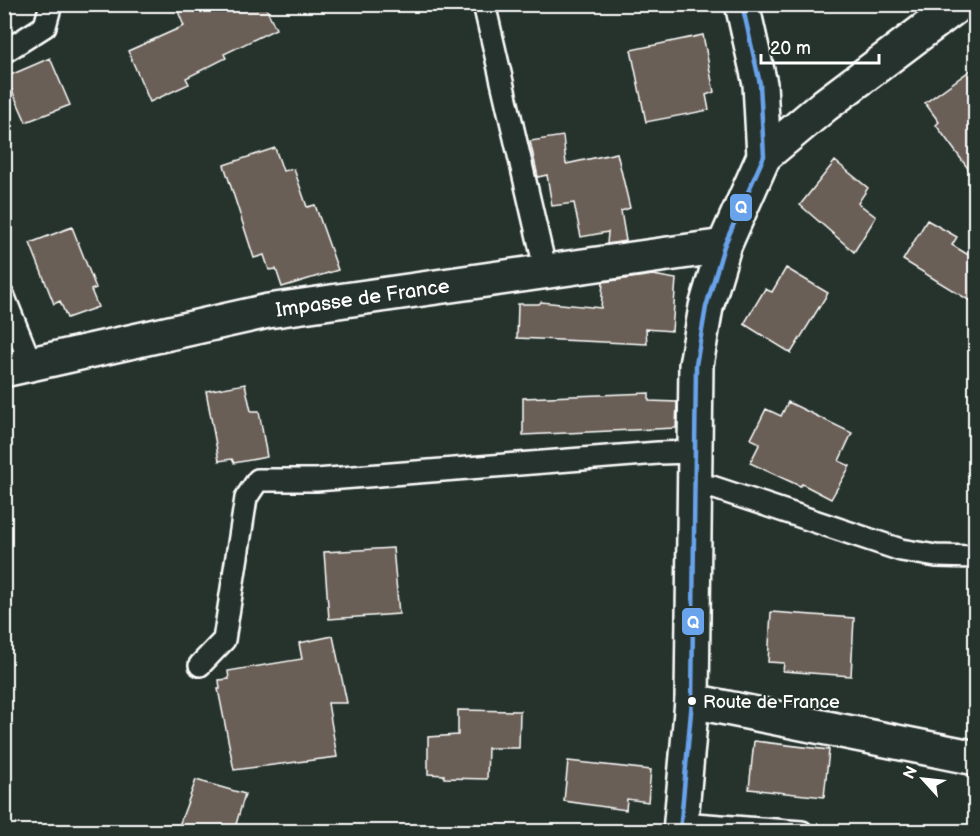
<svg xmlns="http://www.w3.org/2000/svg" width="980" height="836" font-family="'Balsamiq Sans',sans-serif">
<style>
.building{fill:#6a5f56;stroke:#fff;stroke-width:1.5}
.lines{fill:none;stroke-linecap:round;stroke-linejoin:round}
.lane-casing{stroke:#fff;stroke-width:26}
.street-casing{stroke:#fff;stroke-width:38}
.lane{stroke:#26332d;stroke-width:21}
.street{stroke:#26332d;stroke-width:33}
.bus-1-casing{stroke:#26332d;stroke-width:9}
.bus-1{stroke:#69a3ec;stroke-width:4.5}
.bus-dot{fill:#fff;stroke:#26332d;stroke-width:2}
.labels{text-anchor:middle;stroke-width:4.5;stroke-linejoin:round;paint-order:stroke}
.bus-label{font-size:18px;fill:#fff;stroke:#26332d;text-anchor:start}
.street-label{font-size:20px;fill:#fff;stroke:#26332d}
.line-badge{stroke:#26332d;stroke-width:2}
.badge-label{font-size:16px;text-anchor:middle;font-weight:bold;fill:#fff}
</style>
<rect width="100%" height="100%" fill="#26332d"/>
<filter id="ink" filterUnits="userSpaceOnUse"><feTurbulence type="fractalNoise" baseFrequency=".0167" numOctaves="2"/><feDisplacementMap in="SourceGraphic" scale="12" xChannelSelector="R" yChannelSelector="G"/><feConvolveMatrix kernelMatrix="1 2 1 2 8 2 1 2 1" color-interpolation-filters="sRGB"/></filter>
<g filter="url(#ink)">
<path class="building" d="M175,4h89l12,25 -52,25 2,4 -40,20 3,6 -39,18 -22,-51 56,-25z
M703,35l11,57 -8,3 3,15 -63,12 -15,-72z
M50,58l20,47 -44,17 -20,-45z
M975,67v111l-39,-53 3,-3 -14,-19z
M563,136l3,28 51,-11 13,55 -9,3 5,30 -19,3 1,-12 -27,5 -7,-34 -22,3 -5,-31 -9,2 -8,-36z
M275,148l8,23 11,-2 13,38 8,-2 23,65 -56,17 -6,-18 -7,1 -5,-15 -10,3 -30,-93z
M835,161l33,27 -10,15 18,14 -22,35 -54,-47z
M927,220l30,17 -5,8 23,14v45l-72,-44z
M72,227l24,61 -5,2 7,17 -31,11 -7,-17 -6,3 -24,-61z
M786,268l42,25 -37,60 -47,-29 21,-35 7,3z
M653,275l23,4 -4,52 -26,-2 1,15 -130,-6 1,-34h21l2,-2 60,6 2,-26z
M245,384l6,27h8l8,46 -33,6 -2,-4 -13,2 -13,-70z
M649,393v8l28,1 -1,26 -153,7v-37z
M788,402l64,31 -13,28 11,5 -19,33 -29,-15 -2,2 -50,-23 10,-20 -9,-4 15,-30 15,7z
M393,548l6,66 -70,5 -5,-67z
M771,612l83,6 -3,58 -68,-5 1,-8 -16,-1z
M333,636l14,67h-19l9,54 -103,13 -16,-81h2l-1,-9 10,-1 -1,-8 74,-12 -3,-16z
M458,710l62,1 -1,37h-31l-1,31 -43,-1v-3l-16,-1v-37l30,-2z
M754,741l75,9 -5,47 -75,-8z
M568,761l83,9 -3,32 -21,-3 -1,11 -62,-9z
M196,780l49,14 -11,37h-57z"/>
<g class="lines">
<g class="lane-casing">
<path id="lane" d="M484,4l62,268
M4,52l41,-26 6,-22
M4,297l27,67
M694,488l18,-1 189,63 35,6 40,1
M200,665l24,-25 22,-142 12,-18h58l342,-27 36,-1
M681,823l121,9"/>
</g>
<g class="street-casing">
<g id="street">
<path d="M764,156l61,-51 134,-101"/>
<path id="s1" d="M4,370l264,-59 456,-65"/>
<path d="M692,701l284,57"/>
<path d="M680,832l12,-131 4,-336 10,-58 18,-61 40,-90 -4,-72 -18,-80"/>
</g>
</g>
<use href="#lane" class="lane"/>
<use href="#street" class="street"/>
<g class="bus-1-casing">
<path id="bus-1" d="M680,832l12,-131 4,-336 10,-58 18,-61 40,-90 -4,-72 -18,-80"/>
</g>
<use href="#bus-1" class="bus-1"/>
</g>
</g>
<circle class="bus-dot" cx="692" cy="701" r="5"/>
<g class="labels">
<g class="bus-label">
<text x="703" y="708">Route de France</text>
</g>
<g class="street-label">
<text dy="7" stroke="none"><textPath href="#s1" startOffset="366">Impasse de France</textPath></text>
</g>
</g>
<g class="line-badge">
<rect x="729" y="193" width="24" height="29" rx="6" fill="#69a3ec"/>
<rect x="681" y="607" width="24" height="29" rx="6" fill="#69a3ec"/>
</g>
<g class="badge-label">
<text x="741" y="213">Q</text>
<text x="693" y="628">Q</text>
</g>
<rect width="980" height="836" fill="none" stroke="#26332d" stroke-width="24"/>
<rect x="12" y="12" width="956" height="812" fill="none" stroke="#fff" stroke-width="2" filter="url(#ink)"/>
<g transform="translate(923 779) rotate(297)" stroke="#26332d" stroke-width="4.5" paint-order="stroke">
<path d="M0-4.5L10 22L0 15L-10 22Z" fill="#ffffff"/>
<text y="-9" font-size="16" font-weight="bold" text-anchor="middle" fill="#ffffff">N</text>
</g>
<path d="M761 54v9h118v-9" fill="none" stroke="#ffffff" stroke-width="3"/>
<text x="770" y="54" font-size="18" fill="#ffffff" stroke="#26332d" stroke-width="4.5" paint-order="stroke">20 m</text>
</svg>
